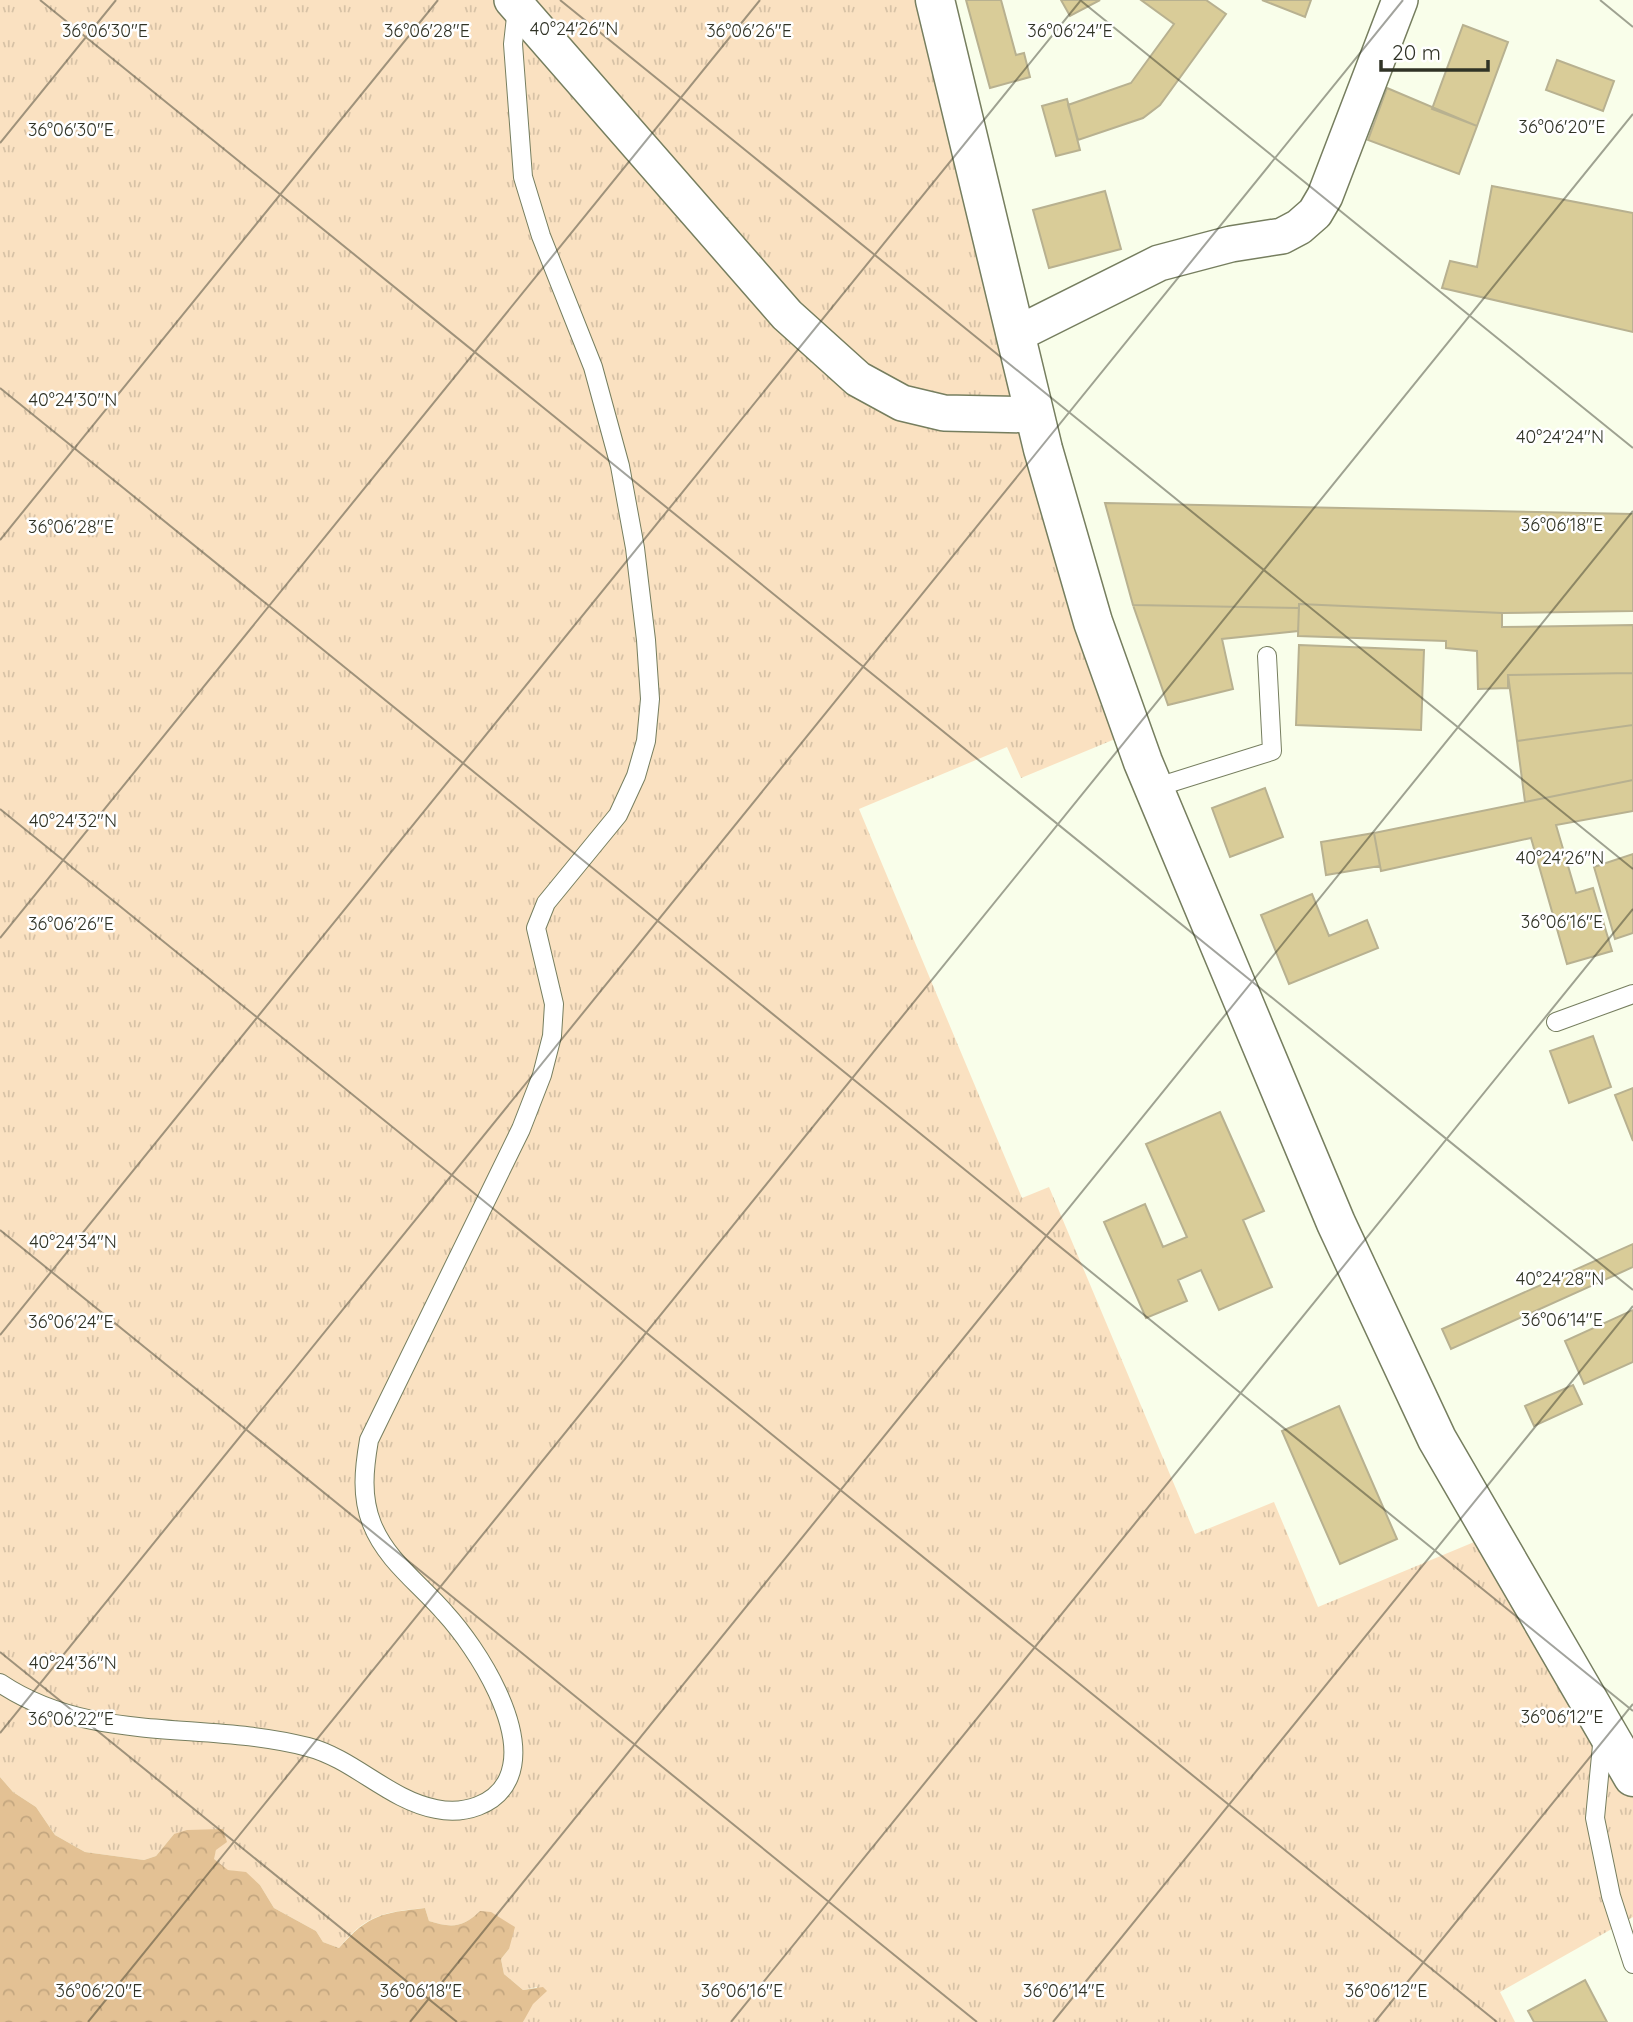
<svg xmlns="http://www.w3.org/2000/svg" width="1633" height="2022" font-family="Quicksand,sans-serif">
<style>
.grass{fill:url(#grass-tufts)}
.forest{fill:url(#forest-crowns)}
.building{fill:#d9cc98;stroke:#b8b190;stroke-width:2}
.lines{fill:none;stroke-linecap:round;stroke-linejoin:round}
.service-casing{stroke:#767e5f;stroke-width:20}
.minor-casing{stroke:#767e5f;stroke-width:38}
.tertiary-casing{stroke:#767e5f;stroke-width:41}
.service{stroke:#fff;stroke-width:18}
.minor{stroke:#fff;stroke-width:35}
.tertiary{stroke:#fff;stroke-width:38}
.ticks{fill:none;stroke:#303326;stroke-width:2;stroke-opacity:0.45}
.ticks-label{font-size:18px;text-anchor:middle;fill:#303326;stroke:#fff;stroke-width:5;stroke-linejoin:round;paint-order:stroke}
</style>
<defs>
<pattern id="grass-tufts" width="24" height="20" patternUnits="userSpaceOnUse" patternTransform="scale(1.75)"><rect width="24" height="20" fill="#fae1c1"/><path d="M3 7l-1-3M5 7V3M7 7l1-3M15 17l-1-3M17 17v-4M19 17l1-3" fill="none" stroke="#d7c2a6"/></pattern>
<pattern id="forest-crowns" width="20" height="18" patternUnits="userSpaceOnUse" patternTransform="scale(1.75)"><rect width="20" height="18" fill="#e3c194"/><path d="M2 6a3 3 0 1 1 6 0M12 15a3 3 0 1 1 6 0" fill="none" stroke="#c3a67f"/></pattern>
</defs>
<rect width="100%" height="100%" fill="#f9feea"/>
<path class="grass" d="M0,0h935l197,732 -111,46 -14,-31 -148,62 163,389 27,-11 146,347 79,-32 44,105 173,-72 142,242v140l-133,75 15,30h-992l14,-35 -14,3 -19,-16 -3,-15 8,-10 -29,-38c-17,17 -29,17 -51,10l-4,-13c-40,4 -59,6 -86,40l-16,-6 -7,-11 -42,-23 -14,-23 -14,-12 -19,-3 -14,-11 3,-9 -42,-16 -18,22 -12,4 -59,-8 -30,-17 -19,-28 -23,-15 -13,-15z"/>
<path class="forest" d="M0,1777l13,15 23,15 19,28 30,17 59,8 12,-4 18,-22 13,-4 36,-1 4,13 -11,8 -2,9 14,11 18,2 14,13 14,23 42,23 7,11 16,6c30,-34 43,-35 86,-40l4,13c22,7 34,7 51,-10l11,1 24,15 -6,22 -8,10 3,15 19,16 20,-3 4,4 -14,13 -10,18h-523z"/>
<path class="building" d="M966,0h35l15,55 8,-2 6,24 -40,11z
M1061,0h39l-30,16z
M1141,0h65l20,14 -66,91 -17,13 -65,22 -10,-35 63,-22 43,-59z
M1262,0h49l-6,17z
M1463,25l45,17 -31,84 -45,-17z
M1557,60l57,21 -11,30 -57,-21z
M1387,88l90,38 -18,48 -91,-34z
M1067,99l13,51 -24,6 -14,-50z
M1492,186l141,27v119l-191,-44 8,-27 27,6z
M1105,191l16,58 -72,19 -16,-58z
M1105,503l528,11v97l-131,2 -203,-9v4l-166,-3z
M1299,604l203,9v14l131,-2v48l-125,2v13l-30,1 -1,-38 -31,-3v-7l-148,-5z
M1133,605l166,3 -1,23 -76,8 11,50 -65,16z
M1299,645l125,5 -3,80 -125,-5z
M1633,673v52l-116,16 -9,-66z
M1633,725v55l-108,22 -8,-61z
M1633,780v31l-77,14 20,68 17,-5 19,63 -45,13 -36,-126 -150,33 -7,-38z
M1265,788l18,49 -53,20 -18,-49z
M1374,833l6,33 -54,9 -5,-33z
M1633,854v79l-18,6 -21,-72z
M1312,894l17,42 38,-16 11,28 -89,36 -28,-69z
M1593,1036l18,51 -42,16 -19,-52z
M1633,1088v53l-18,-46z
M1220,1112l44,99 -21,9 29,67 -53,23 -18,-40 -23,10 9,21 -41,17 -42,-96 41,-18 18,43 24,-10 -41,-93z
M1633,1244v23l-182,82 -9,-20z
M1633,1310v52l-49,22 -19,-43z
M1573,1385l9,19 -48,22 -9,-20z
M1339,1406l58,133 -57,25 -58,-133z
M1585,1980l22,42h-73l-6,-11z"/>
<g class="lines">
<g class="service-casing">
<path id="service" d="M1154,788l118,-37 -5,-95
M1556,1022l77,-28
M0,1683c92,62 205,37 308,64 46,12 81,53 128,62 28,6 60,-4 72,-30 22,-48 -30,-130 -63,-166 -25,-29 -59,-53 -73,-89 -11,-28 -8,-55 -3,-84l152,-311 21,-54 10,-39 2,-32 -18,-76 10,-25 72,-88 18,-39 10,-35 4,-42 -4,-59 -11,-92 -15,-82 -27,-99 -52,-131 -18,-59 -10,-133 4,-36
M1603,1735l-8,83 16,78 22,68"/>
</g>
<g class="minor-casing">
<path id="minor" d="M512,0l275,315 71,64 44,24 42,10 91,2
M1017,334l142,-71 72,-19 51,-8 17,-9 16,-14 10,-17 75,-196"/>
</g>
<g class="tertiary-casing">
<path id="tertiary" d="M935,0l108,449 50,173 50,140 193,461 101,216 196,338"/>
</g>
<use href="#service" class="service"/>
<use href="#minor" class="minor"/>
<use href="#tertiary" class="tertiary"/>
</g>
<path class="ticks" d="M40,0l1593,1290M560,0l1073,869M1080,0l553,448M1600,0l33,27M0,143l116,-143M0,388l1633,1323M0,540l438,-540M0,809l1497,1213M0,938l760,-938M0,1230l977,792M0,1335l1081,-1335M0,1652l457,370M0,1733l1403,-1733M88,2022l1545,-1908M410,2022l1223,-1511M731,2022l902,-1113M1053,2022l580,-716M1375,2022l258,-318"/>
<g class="ticks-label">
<text x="574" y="35">40°24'26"N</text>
<text x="105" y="37">36°06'30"E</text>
<text x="427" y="37">36°06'28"E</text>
<text x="749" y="37">36°06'26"E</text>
<text x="1070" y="37">36°06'24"E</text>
<text x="1562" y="133">36°06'20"E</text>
<text x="71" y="136">36°06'30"E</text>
<text x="73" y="406">40°24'30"N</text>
<text x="1560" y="443">40°24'24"N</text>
<text x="1562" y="531">36°06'18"E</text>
<text x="71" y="533">36°06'28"E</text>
<text x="73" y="827">40°24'32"N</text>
<text x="1560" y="864">40°24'26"N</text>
<text x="1562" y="928">36°06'16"E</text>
<text x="71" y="930">36°06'26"E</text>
<text x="73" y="1248">40°24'34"N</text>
<text x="1560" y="1285">40°24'28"N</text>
<text x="1562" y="1326">36°06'14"E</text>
<text x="71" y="1328">36°06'24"E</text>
<text x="73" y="1669">40°24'36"N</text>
<text x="1562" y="1723">36°06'12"E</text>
<text x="71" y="1725">36°06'22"E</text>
<text x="99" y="1997">36°06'20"E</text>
<text x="421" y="1997">36°06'18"E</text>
<text x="742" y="1997">36°06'16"E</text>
<text x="1064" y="1997">36°06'14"E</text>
<text x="1386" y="1997">36°06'12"E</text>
</g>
<path d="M1381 60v10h107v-10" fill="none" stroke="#303326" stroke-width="3.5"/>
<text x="1392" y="60" font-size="21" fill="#303326" stroke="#ffffff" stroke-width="5" paint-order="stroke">20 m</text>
</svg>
